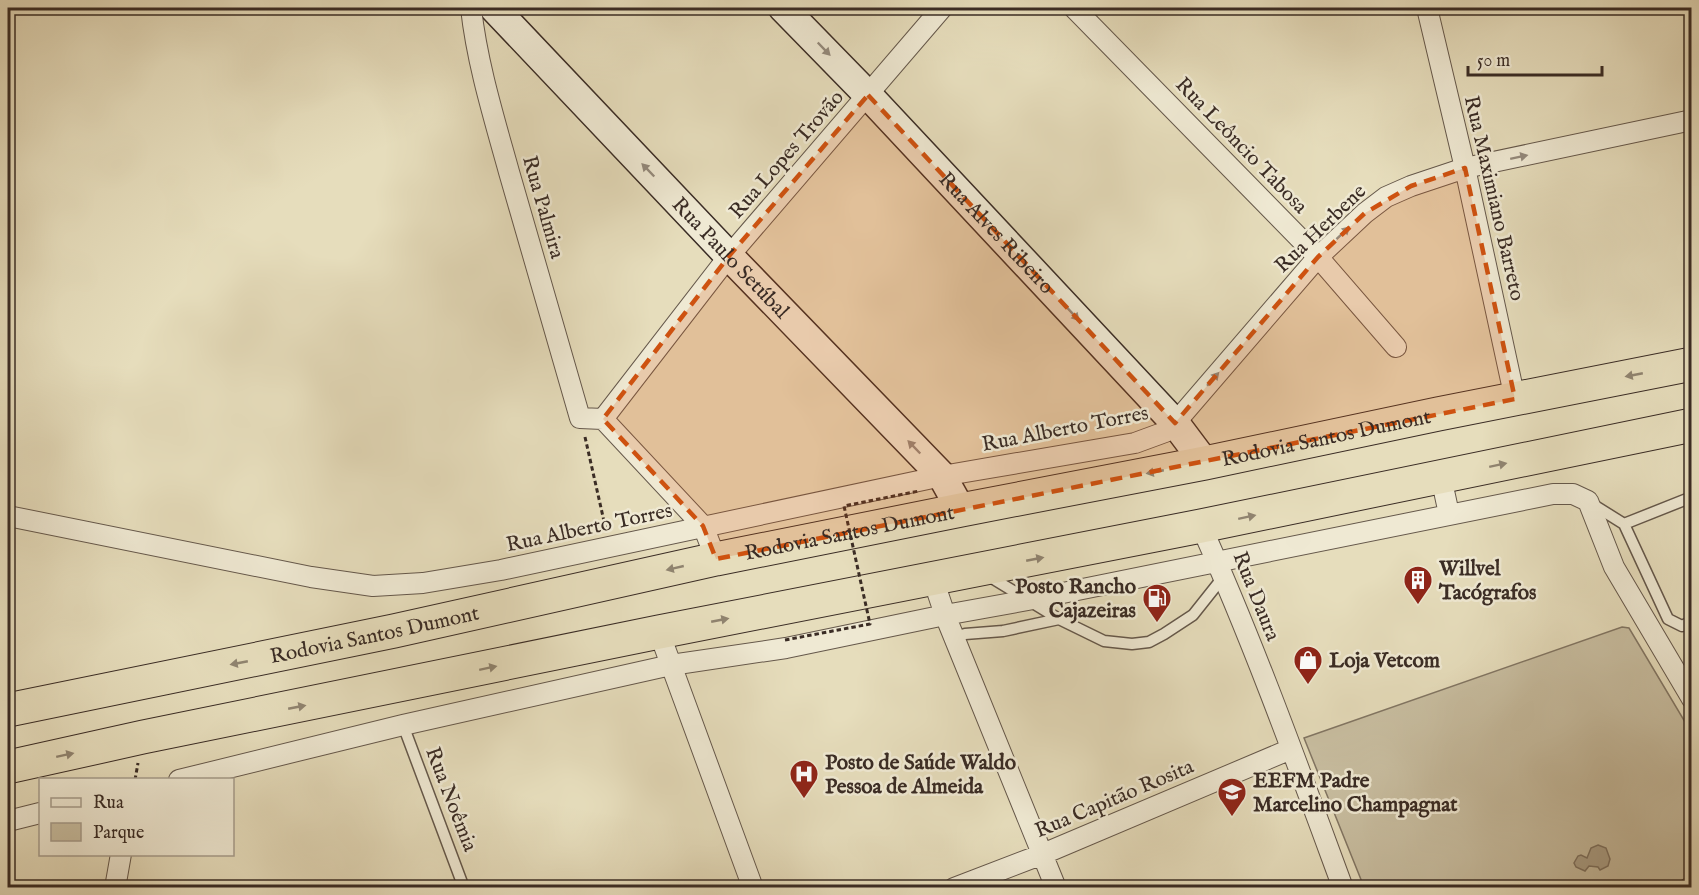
<svg xmlns="http://www.w3.org/2000/svg" width="1699" height="895" font-family="'IM FELL English',serif">
<style>
.green{fill:#c9bfa2;stroke:#827664;stroke-width:1.5}
.water{fill:#aca189;stroke:#7e7261;stroke-width:1.5}
.lines{fill:none;stroke-linecap:round;stroke-linejoin:round}
.lane-casing{stroke:#65584b;stroke-width:13}
.street-casing{stroke:#65584b;stroke-width:22}
.secondary-casing{stroke:#3a2c25;stroke-width:31}
.highway-casing{stroke:#3a2c25;stroke-width:35}
.path{stroke:#3a2c25;stroke-width:3;stroke-dasharray:4.5 3;stroke-linecap:butt}
.lane{stroke:#efe9d3;stroke-width:10}
.street{stroke:#efe9d3;stroke-width:20}
.secondary{stroke:#efe9d3;stroke-width:28}
.highway{stroke:#e6ddbc;stroke-width:33}
.path-bridge{stroke:#3a2c25;stroke-width:3;stroke-dasharray:4.5 3;stroke-linecap:butt}
.oneway{fill:#948a7c}
.oneway2{fill:#908470}
.marked{fill:#ce5210;fill-opacity:0.2;stroke:#ce5210;stroke-width:4.5;stroke-dasharray:12 8;stroke-linejoin:round}
.labels{text-anchor:middle;stroke-width:5;stroke-linejoin:round;paint-order:stroke}
.street-label{font-size:21px;fill:#3a2c25;stroke:#efe9d3}
.poi-label{font-size:21px;font-weight:bold;fill:#3a2c25;stroke:#efe9d3;text-anchor:start}
</style>
<rect width="100%" height="100%" fill="#e6ddbc"/>
<filter id="stains"><feTurbulence type="fractalNoise" baseFrequency=".00333" numOctaves="4"/><feColorMatrix values="0 0 0 0 .2 0 0 0 0 .09 0 0 0 0 .02 0 0 0 .5 -.17"/></filter>
<radialGradient id="worn" r=".72"><stop offset=".6" stop-color="#630" stop-opacity="0"/><stop offset="1" stop-color="#630" stop-opacity=".3"/></radialGradient>
<path class="green" d="M1622,627l7,1 62,104v147l-20,9 -307,-1 -60,-149z"/>
<path class="water" d="M1598,845l8,3 4,11 -2,7 -8,4 -2,-3 -9,-1 -4,5 -9,-4 -2,-4 4,-7 3,-1 6,3 4,-10z"/>
<g class="lines">
<g class="lane-casing">
<path id="lane" d="M1592,504l32,20 44,95 14,7 10,-5
M1624,524l68,-27
M987,575l72,44 45,22 28,3 17,-2 15,-8 29,-19 31,-39
M954,637l11,-3 38,-3 56,-12
M403,725l61,163"/>
</g>
<g class="street-casing">
<path id="street" d="M471,8c6,55 23,110 38,164 23,82 47,164 71,246l23,1 100,107 13,33
M1074,8l244,249 78,90
M1427,8l38,160 50,231
M603,419l126,-163 213,-248
M1441,477l8,37
M8,516l303,61 62,9 50,-3 78,-13 441,-94 193,-33 30,-11 10,-9 143,-166 47,-44 21,-16 25,-11 54,-18 227,-48
M1201,526c53,118 97,240 142,362
M933,579l12,36 111,273
M659,632l94,256
M179,780l224,-55 268,-60 115,-17 159,-33 83,-15 525,-106h20l15,7 26,66 78,132
M8,821l32,-8
M115,888l6,-34
M954,888l89,-34 248,-105
M1689,888l3,-1"/>
</g>
<g class="secondary-casing">
<g id="secondary">
<path id="s1" d="M494,8l235,248 213,220 19,34"/>
<path id="s2" d="M783,8l85,87 307,328 30,40"/>
</g>
</g>
<g class="highway-casing">
<g id="highway">
<path id="s3" d="M8,710l386,-79 322,-72 245,-49 244,-47 233,-49 254,-50"/>
<path d="M8,767l135,-30 516,-105 542,-106 491,-101"/>
</g>
</g>
<path class="path" d="M585,437l21,93
M135,780l3,-17"/>
<use href="#lane" class="lane"/>
<use href="#street" class="street"/>
<use href="#secondary" class="secondary"/>
<use href="#highway" class="highway"/>
<path class="path-bridge" d="M785,640l85,-16 -26,-118 75,-15"/>
</g>
<defs><path id="oneway-solid" d="M-6-.8H1V-3.2L6.5 0L1 3.2V.8H-6Z" transform="scale(1.5)"/></defs>
<g class="oneway">
<use href="#oneway-solid" transform="translate(824 49) rotate(46)"/>
<use href="#oneway-solid" transform="translate(1519 157) rotate(-12)"/>
<use href="#oneway-solid" transform="translate(648 170) rotate(-134)"/>
<use href="#oneway-solid" transform="translate(1343 233) rotate(-43)"/>
<use href="#oneway-solid" transform="translate(1073 314) rotate(47)"/>
<use href="#oneway-solid" transform="translate(1213 379) rotate(-49)"/>
<use href="#oneway-solid" transform="translate(914 447) rotate(-134)"/>
</g>
<g class="oneway2">
<use href="#oneway-solid" transform="translate(1634 375) rotate(169)"/>
<use href="#oneway-solid" transform="translate(1498 465) rotate(-12)"/>
<use href="#oneway-solid" transform="translate(1155 472) rotate(169)"/>
<use href="#oneway-solid" transform="translate(1247 517) rotate(-12)"/>
<use href="#oneway-solid" transform="translate(1035 559) rotate(-11)"/>
<use href="#oneway-solid" transform="translate(675 568) rotate(167)"/>
<use href="#oneway-solid" transform="translate(720 620) rotate(-11)"/>
<use href="#oneway-solid" transform="translate(239 663) rotate(169)"/>
<use href="#oneway-solid" transform="translate(488 668) rotate(-12)"/>
<use href="#oneway-solid" transform="translate(297 707) rotate(-11)"/>
<use href="#oneway-solid" transform="translate(65 755) rotate(-12)"/>
</g>
<path class="marked" d="M868,95l307,328 143,-166 47,-44 46,-27 54,-18 50,231 -799,160 -13,-33 -100,-107 126,-163z"/>
<defs>
<g id="building-pin" transform="scale(1.5)"><path d="M0 17L-7.5 6A9.5 9.5 0 1 1 7.5 6Z" fill="#8f2418" stroke="#efe9d3"/><path d="M-4-6H4V6H1V3H-1V6H-4ZM-2.5-4.3h1.7v1.8h-1.7ZM.8-4.3h1.7v1.8H.8ZM-2.5-1h1.7V.8h-1.7ZM.8-1h1.7V.8H.8Z" fill="#fff"/></g>
<g id="fuel-pin" transform="scale(1.5)"><path d="M0 17L-7.5 6A9.5 9.5 0 1 1 7.5 6Z" fill="#8f2418" stroke="#efe9d3"/><path d="M-5.5-6h7V0h2V4h1.3V-2.5L3-4.5l.8-.8L6-3V5H2.5V1h-1V6h-7ZM-4.2-4.7v3.2H.2V-4.7Z" fill="#fff"/></g>
<g id="shop-pin" transform="scale(1.5)"><path d="M0 17L-7.5 6A9.5 9.5 0 1 1 7.5 6Z" fill="#8f2418" stroke="#efe9d3"/><path d="M-5-2.5h2.3a2.7 3.5 0 0 1 5.4 0H5L5.5 6h-11ZM-1.5-2.5h3a1.5 2.3 0 0 0-3 0Z" fill="#fff"/></g>
<g id="hospital-pin" transform="scale(1.5)"><path d="M0 17L-7.5 6A9.5 9.5 0 1 1 7.5 6Z" fill="#8f2418" stroke="#efe9d3"/><path d="M-5-5h3v3.5h4V-5h3V5h-3V1.5h-4V5h-3Z" fill="#fff"/></g>
<g id="school-pin" transform="scale(1.5)"><path d="M0 17L-7.5 6A9.5 9.5 0 1 1 7.5 6Z" fill="#8f2418" stroke="#efe9d3"/><path d="M0-5L7-2L0 1L-7-2ZM-4 1L0 2.5L4 1V4Q0 6-4 4Z" fill="#fff"/></g>
</defs>
<g fill-rule="evenodd">
<use href="#building-pin" x="1418" y="580"/>
<use href="#fuel-pin" x="1157" y="598"/>
<use href="#shop-pin" x="1308" y="660"/>
<use href="#hospital-pin" x="804" y="774"/>
<use href="#school-pin" x="1232" y="792"/>
</g>
<g class="labels">
<g class="street-label">
<text transform="translate(1242 145) rotate(46)" y="7">Rua Leôncio Tabosa</text>
<text transform="translate(786 154) rotate(-49)" y="7">Rua Lopes Trovão</text>
<text transform="translate(1495 198) rotate(77)" y="7">Rua Maximiano Barreto</text>
<text transform="translate(544 207) rotate(74)" y="7">Rua Palmira</text>
<text transform="translate(1320 228) rotate(-44)" y="7">Rua Herbene</text>
<text dy="7" stroke="none"><textPath href="#s2" startOffset="310">Rua Alves Ribeiro</textPath></text>
<text dy="7" stroke="none"><textPath href="#s1" startOffset="344">Rua Paulo Setúbal</textPath></text>
<text transform="translate(1065 428) rotate(-11)" y="7">Rua Alberto Torres</text>
<text dy="7" stroke="none"><textPath href="#s3" startOffset="1346">Rodovia Santos Dumont</textPath></text>
<text transform="translate(589 527) rotate(-12)" y="7">Rua Alberto Torres</text>
<text dy="7" stroke="none"><textPath href="#s3" startOffset="860">Rodovia Santos Dumont</textPath></text>
<text transform="translate(1257 596) rotate(68)" y="7">Rua Daura</text>
<text dy="7" stroke="none"><textPath href="#s3" startOffset="374">Rodovia Santos Dumont</textPath></text>
<text transform="translate(1114 798) rotate(-23)" y="7">Rua Capitão Rosita</text>
<text transform="translate(452 799) rotate(69)" y="7">Rua Noêmia</text>
</g>
<g class="poi-label">
<text x="1439" y="575">Willvel<tspan x="1439" dy="24">Tacógrafos</tspan></text>
<text x="1136" y="593" text-anchor="end">Posto Rancho<tspan x="1136" dy="24">Cajazeiras</tspan></text>
<text x="1329" y="667">Loja Vetcom</text>
<text x="825" y="769">Posto de Saúde Waldo<tspan x="825" dy="24">Pessoa de Almeida</tspan></text>
<text x="1253" y="787">EEFM Padre<tspan x="1253" dy="24">Marcelino Champagnat</tspan></text>
</g>
</g>
<rect width="1699" height="895" fill="none" stroke="#e6ddbc" stroke-width="30"/>
<rect x="9" y="9" width="1681" height="877" fill="none" stroke="#3a2c25" stroke-width="3"/>
<rect x="15" y="15" width="1669" height="865" fill="none" stroke="#3a2c25" stroke-width="1.5"/>
<rect x="39" y="778" width="195" height="78" fill="#efe9d3" stroke="#a79d8d" stroke-width="1.5"/>
<rect x="51" y="798" width="30" height="9" fill="#efe9d3" stroke="#a79d8d" stroke-width="1.5"/>
<text x="93" y="808" font-size="18" fill="#3a2c25">Rua</text>
<rect x="51" y="823" width="30" height="18" fill="#c9bfa2" stroke="#a79d8d" stroke-width="1.5"/>
<text x="93" y="838" font-size="18" fill="#3a2c25">Parque</text>
<path d="M1468 66v9h134v-9" fill="none" stroke="#3a2c25" stroke-width="3"/>
<text x="1477" y="66" font-size="18" fill="#3a2c25" stroke="#efe9d3" stroke-width="4.5" paint-order="stroke">50 m</text>
<rect width="100%" height="100%" filter="url(#stains)"/>
<rect width="100%" height="100%" fill="url(#worn)"/>
</svg>
